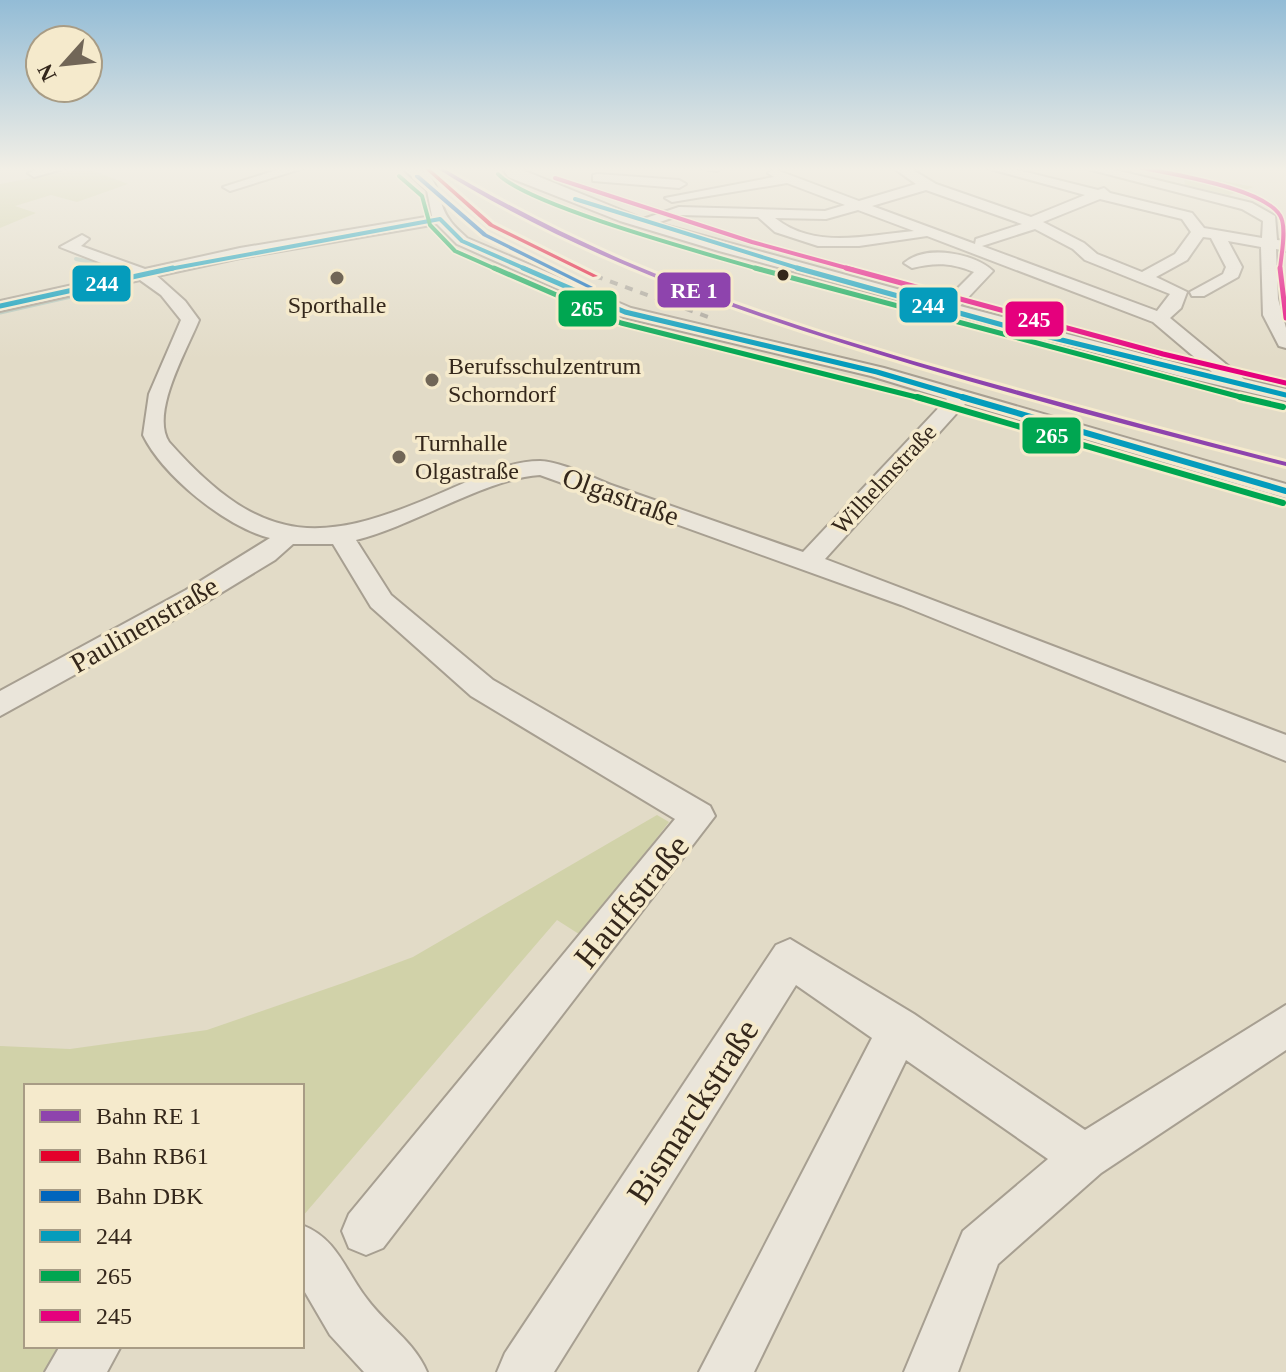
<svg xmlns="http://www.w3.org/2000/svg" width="1286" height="1372" font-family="Georgia,serif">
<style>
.green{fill:#d1d2a9}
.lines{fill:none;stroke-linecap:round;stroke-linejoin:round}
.stream-far1{stroke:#b4c7bb;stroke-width:4}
.stream{stroke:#b4c7bb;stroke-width:5}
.minor-casing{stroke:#a79f91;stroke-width:4}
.minor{fill:#eae5da;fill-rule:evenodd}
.rail{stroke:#a9a49a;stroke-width:4;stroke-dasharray:8 8;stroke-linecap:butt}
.bus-1-far2-casing{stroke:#f5eacc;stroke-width:7}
.bus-1-far1-casing{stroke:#f5eacc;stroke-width:9}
.bus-1-casing{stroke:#f5eacc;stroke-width:11}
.bus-2-far2-casing{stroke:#f5eacc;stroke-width:7}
.bus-2-far1-casing{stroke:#f5eacc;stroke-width:9}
.bus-2-casing{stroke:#f5eacc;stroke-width:11}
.bus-3-far1-casing{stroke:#f5eacc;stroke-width:7}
.bus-3-casing{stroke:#f5eacc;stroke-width:9}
.bus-1-far2{stroke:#059cbc;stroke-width:4}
.bus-1-far1{stroke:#059cbc;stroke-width:5}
.bus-1{stroke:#059cbc;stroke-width:6}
.bus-2-far2{stroke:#00a651;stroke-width:4}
.bus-2-far1{stroke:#00a651;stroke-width:5}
.bus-2{stroke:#00a651;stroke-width:6}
.bus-3-far1{stroke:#e5007d;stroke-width:4}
.bus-3{stroke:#e5007d;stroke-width:5}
.rail-1-casing{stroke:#f5eacc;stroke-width:6}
.rail-2-casing{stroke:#f5eacc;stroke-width:6}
.rail-3-casing{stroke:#f5eacc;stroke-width:6}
.rail-1{fill:#8e44ad;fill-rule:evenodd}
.rail-2{fill:#e4002b;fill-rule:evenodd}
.rail-3{fill:#0065bd;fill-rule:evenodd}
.bus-dot{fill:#34271b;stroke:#f5eacc;stroke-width:3}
.poi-dot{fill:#716657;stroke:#f5eacc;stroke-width:3}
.labels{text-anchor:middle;stroke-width:7;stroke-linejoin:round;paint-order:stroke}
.far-poi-label{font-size:24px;fill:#34271b;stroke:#f5eacc;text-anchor:start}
.far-street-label{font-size:24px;fill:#34271b;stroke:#f5eacc}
.street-label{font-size:28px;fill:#34271b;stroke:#f5eacc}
.near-street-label{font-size:34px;fill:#34271b;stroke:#f5eacc}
.line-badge{stroke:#f5eacc;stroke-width:3}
.badge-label{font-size:22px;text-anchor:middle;font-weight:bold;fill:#fff}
</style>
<rect width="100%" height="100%" fill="#e2dbc7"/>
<path class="green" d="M85,168l43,16 -51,18 -26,-7 -36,11 21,7 -36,15v-44z
M1184,177l37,4 1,8 1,-8 31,6 -25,8 -44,-10z
M657,815l12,7 -87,114 -25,-16 -255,297v-131h-276v260h46l-24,26h-48v-326l70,3 137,-19 139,-48 67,-25z"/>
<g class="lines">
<path class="stream-far1" d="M76,259l35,7"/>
<path class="stream" d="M0,312l111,-25"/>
<g class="minor-casing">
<path id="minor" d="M43,167h27l-36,10 -6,-4z
M286,167h21l-77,24 -7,-4z
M401,167c43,0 33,32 48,52 4,7 12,13 18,19l164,70 253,60 402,116v14l-321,-94 -140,155 461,176v26l-385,-156 -361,-130c-56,4 -124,50 -184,65l35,55 102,85 217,126 5,10 -332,432 -17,7 -17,-7 -7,-17 7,-17 326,-395 -204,-123 -100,-89 -38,-63h-40l-18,16 -69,42 -206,114v-25l186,-101 84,-52c-44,-11 -107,-62 -127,-103l6,-41 32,-74 -20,-25 -21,-15 -140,31v-10l127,-28 -67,-26 22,-12 7,4 -8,7 64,23 95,-21 192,-32 -5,-26zM437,224l20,20 162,72 252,60 76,23 -144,153c-63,-22 -126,-44 -189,-66 -22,-8 -51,-24 -74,-25 -32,0 -64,17 -92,29 -125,55 -183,60 -279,-48 -19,-29 18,-92 30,-122l-14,-19 -28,-25 83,-18z
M502,167h13l128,52 36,-12 146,4 20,-6 -58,-22 -115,19 -7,-4 109,-21 -6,-4 6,-4 85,32 57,-17 -24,-17h16l28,17 95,33 54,-22 -102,-28h23l92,23 6,-2 6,5 82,20 12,15 58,10 1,-17 -21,-12 -162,-42h23l149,36 23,13 2,24 9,1v10l-10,-2 2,50 8,29v20l-7,-2 -16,-31 -2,-68 -33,-6 14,26 -4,10 -34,19h-12l-2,-4 33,-18 3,-7 -15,-29 -8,-1 -16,23 -31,17 31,15 -6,16 -11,10 74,61 42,10v12l-106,-25 -461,-125 -99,-30 -112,-44zM926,190l96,34 -46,15 -1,5 -103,-38zM1100,199l82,20 9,13 -16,22 -33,18 -45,-18 -13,-11 -41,-21zM858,210l56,21c-47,4 -99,19 -139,-13l51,1zM680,215l78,2 17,15 43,14h41l68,-10 226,86 59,50 -252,-66 33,-35c-19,-18 -67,-27 -89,-8l8,5c24,-6 40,-5 62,4l-30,30 -287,-79zM1035,229l38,20 12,11 85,34 -13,17 -175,-65z
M693,167h30l-6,4z
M598,174l81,6 7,4 -7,4 -86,-7v-6z
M790,939l124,75 171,116 201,-125v45l-185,123 -103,91 -40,108h-54l59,-141 85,-72 -142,-99 -152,312h-55l173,-334 -76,-53 -242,387h-57l8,-19 271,-408z
M302,1225c36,14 43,46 65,74 19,26 47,42 60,73h-63l-34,-37 -28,-48z
M60,1346h61l-14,26h-62z"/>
</g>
<use href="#minor" class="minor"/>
<path class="rail" d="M595,276l116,42"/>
<g class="bus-1-far2-casing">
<path id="bus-1-far2" d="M575,199l229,71
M440,219l22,22 66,29
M164,270l276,-51"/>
</g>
<g class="bus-1-far1-casing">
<path id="bus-1-far1" d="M523,268l102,44 252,60 92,27
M797,268l220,61 269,66
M0,306l173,-38"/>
</g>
<g class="bus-1-casing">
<path id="bus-1" d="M962,397l324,94"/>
</g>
<g class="bus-2-far2-casing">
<path id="bus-2-far2" d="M498,174c30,32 213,81 264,96
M399,176l23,20 8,29 25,26 43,19"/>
</g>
<g class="bus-2-far1-casing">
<path id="bus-2-far1" d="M494,268l127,55 303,76
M755,268l493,131"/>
</g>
<g class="bus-2-casing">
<path id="bus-2" d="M917,397l366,106
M1240,397l43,10"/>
</g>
<g class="bus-3-far1-casing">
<path id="bus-3-far1" d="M1138,167c28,6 136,22 144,53 4,14 -1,35 -2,50
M555,178l197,64 102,28"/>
</g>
<g class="bus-3-casing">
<path id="bus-3" d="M846,268l317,86 123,29
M1280,268l6,50"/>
</g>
<use href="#bus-1-far2" class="bus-1-far2"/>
<use href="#bus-1-far1" class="bus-1-far1"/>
<use href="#bus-1" class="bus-1"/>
<use href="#bus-2-far2" class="bus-2-far2"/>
<use href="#bus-2-far1" class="bus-2-far1"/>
<use href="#bus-2" class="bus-2"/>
<use href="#bus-3-far1" class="bus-3-far1"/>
<use href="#bus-3" class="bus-3"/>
<g class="rail-1-casing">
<path id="rail-1" d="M435,167h6c60,35 120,66 184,94 122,52 251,90 380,126 93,26 187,51 281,75v4c-124,-31 -247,-64 -369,-100 -166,-49 -335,-106 -482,-199z"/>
</g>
<g class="rail-2-casing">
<path id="rail-2" d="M428,167l65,57 105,52 -5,1 -104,-51 -66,-59z"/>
</g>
<g class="rail-3-casing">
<path id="rail-3" d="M415,175h4l68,59 106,53 -5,1 -105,-52 -68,-59z"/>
</g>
<use href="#rail-1" class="rail-1"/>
<use href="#rail-2" class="rail-2"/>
<use href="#rail-3" class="rail-3"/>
</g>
<linearGradient id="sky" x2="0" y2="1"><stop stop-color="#93bcd6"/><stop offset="0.47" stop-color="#f2efe6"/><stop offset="1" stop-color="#f2efe6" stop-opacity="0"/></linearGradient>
<rect width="1286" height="359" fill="url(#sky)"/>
<circle class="bus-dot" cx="783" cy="275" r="7"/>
<g class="poi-dot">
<circle cx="337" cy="278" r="8"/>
<circle cx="432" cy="380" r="8"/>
<circle cx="399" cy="457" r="8"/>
</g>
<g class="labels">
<g class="far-poi-label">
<text x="337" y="313" text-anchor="middle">Sporthalle</text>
<text x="448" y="374">Berufsschulzentrum<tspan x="448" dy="28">Schorndorf</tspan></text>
<text x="415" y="451">Turnhalle<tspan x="415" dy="28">Olgastraße</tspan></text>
</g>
<g class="far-street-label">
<text transform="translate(884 479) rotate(-47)" y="8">Wilhelmstraße</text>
</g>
<g class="street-label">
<text transform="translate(621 496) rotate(20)" y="10">Olgastraße</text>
<text transform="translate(144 624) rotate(-30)" y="10">Paulinenstraße</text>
</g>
<g class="near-street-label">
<text transform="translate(631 901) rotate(-51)" y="12">Hauffstraße</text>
<text transform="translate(692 1111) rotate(-57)" y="12">Bismarckstraße</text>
</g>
</g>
<g class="line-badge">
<rect x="71" y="264" width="61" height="39" rx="8" fill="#059cbc"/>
<rect x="656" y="271" width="76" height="38" rx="8" fill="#8e44ad"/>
<rect x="898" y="286" width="61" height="38" rx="8" fill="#059cbc"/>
<rect x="557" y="289" width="61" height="39" rx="8" fill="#00a651"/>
<rect x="1004" y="300" width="61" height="38" rx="8" fill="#e5007d"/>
<rect x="1021" y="416" width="61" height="39" rx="8" fill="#00a651"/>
</g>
<g class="badge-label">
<text x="102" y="291">244</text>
<text x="694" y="298">RE 1</text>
<text x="928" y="313">244</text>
<text x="587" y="316">265</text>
<text x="1034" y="327">245</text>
<text x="1052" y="443">265</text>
</g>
<rect x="24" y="1084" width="280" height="264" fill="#f5eacc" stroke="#a89c85" stroke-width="2"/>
<rect x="40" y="1110" width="40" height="12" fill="#8e44ad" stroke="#a89c85" stroke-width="2"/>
<text x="96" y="1124" font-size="24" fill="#34271b">Bahn RE 1</text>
<rect x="40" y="1150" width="40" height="12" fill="#e4002b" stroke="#a89c85" stroke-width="2"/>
<text x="96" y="1164" font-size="24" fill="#34271b">Bahn RB61</text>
<rect x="40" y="1190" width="40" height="12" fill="#0065bd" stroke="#a89c85" stroke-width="2"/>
<text x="96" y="1204" font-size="24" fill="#34271b">Bahn DBK</text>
<rect x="40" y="1230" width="40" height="12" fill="#059cbc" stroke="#a89c85" stroke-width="2"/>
<text x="96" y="1244" font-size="24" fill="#34271b">244</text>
<rect x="40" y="1270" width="40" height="12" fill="#00a651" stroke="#a89c85" stroke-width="2"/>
<text x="96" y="1284" font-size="24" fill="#34271b">265</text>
<rect x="40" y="1310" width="40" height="12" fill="#e5007d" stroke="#a89c85" stroke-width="2"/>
<text x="96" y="1324" font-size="24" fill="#34271b">245</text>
<g transform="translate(64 64) rotate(243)"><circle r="38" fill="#f5eacc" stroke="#a89c85" stroke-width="2"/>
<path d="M0-6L14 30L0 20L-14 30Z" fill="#716657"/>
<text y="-12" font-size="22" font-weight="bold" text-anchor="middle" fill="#34271b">N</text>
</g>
</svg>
